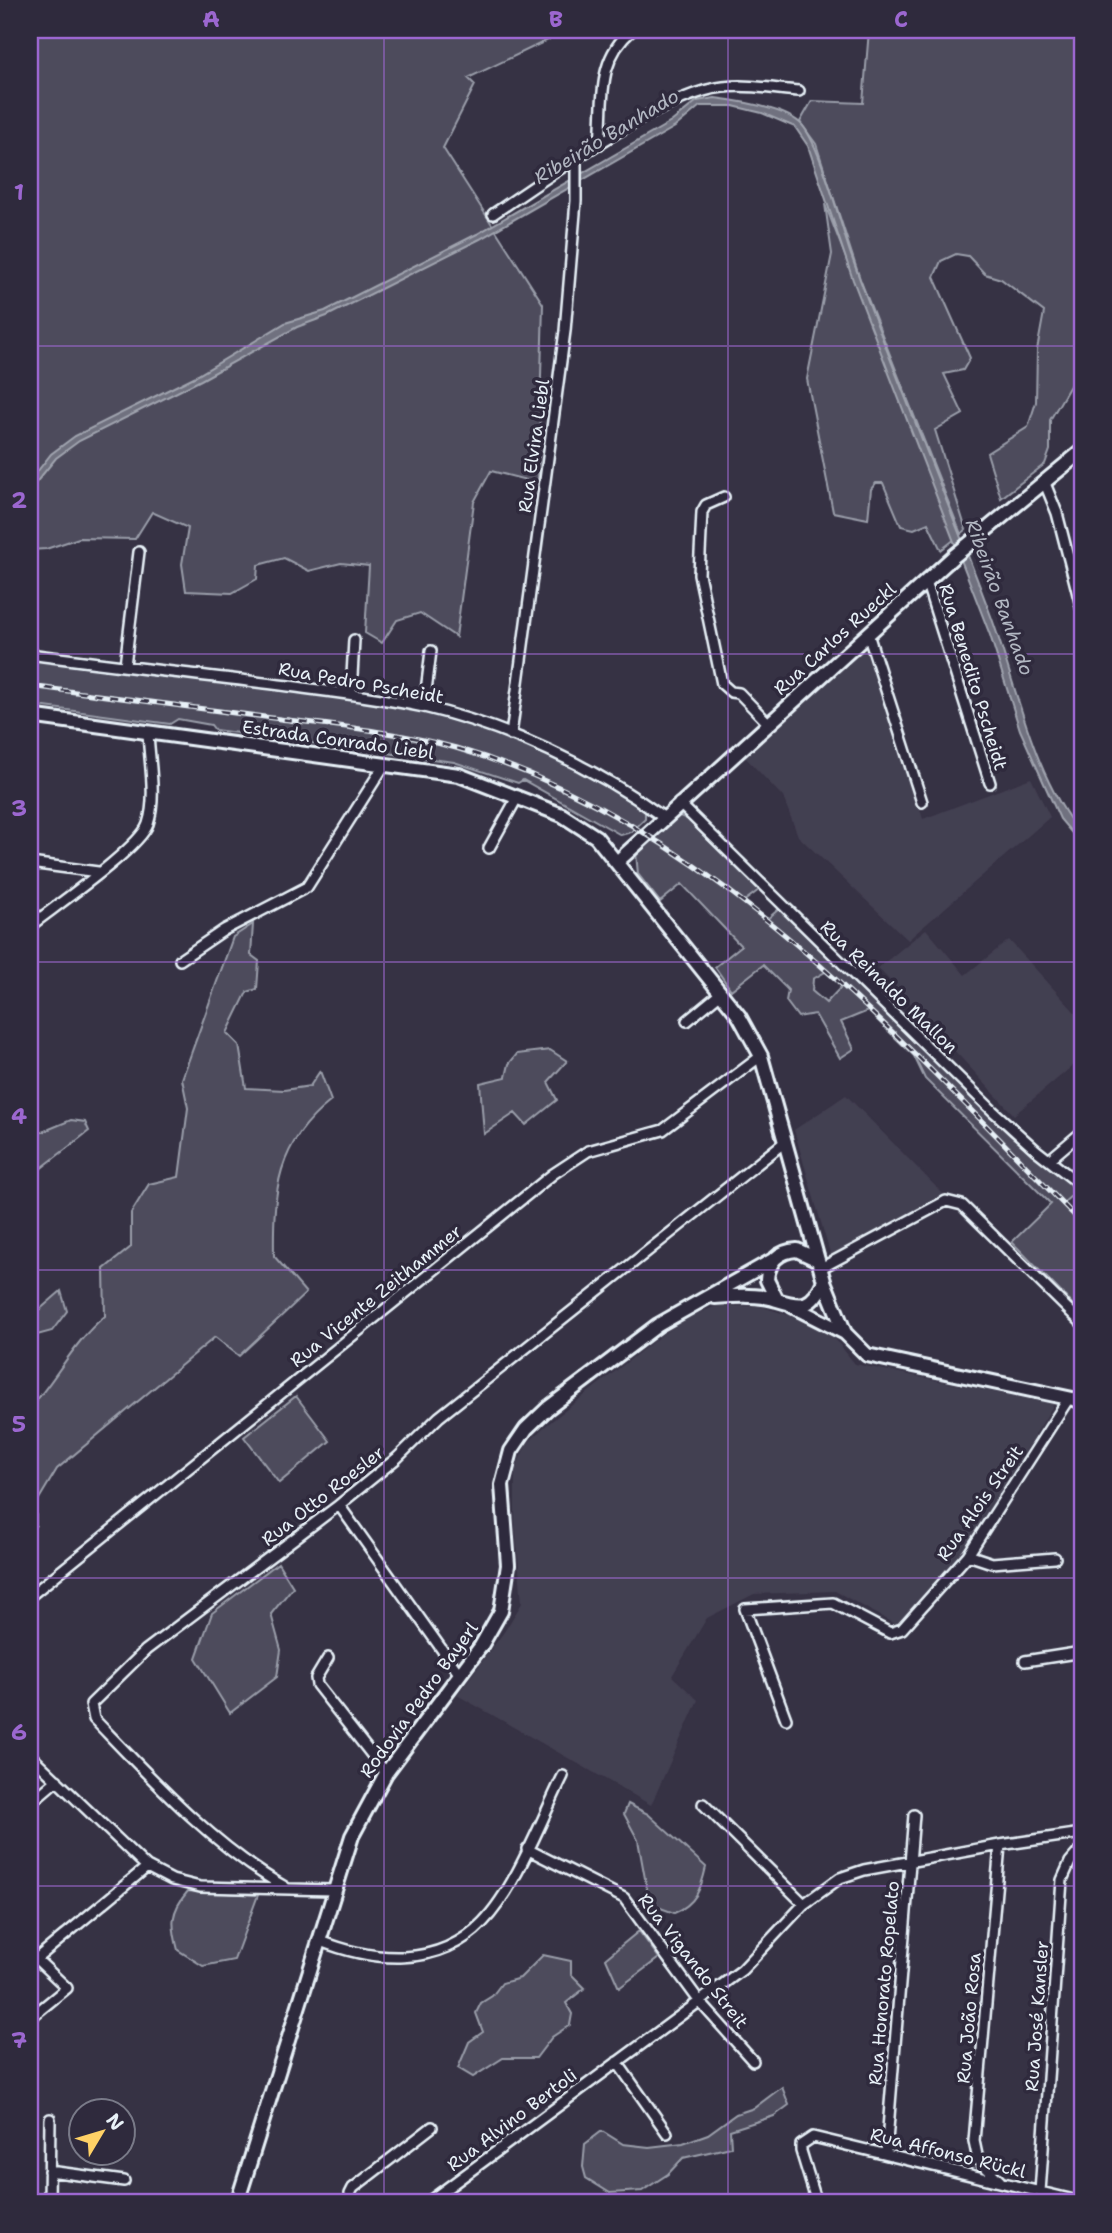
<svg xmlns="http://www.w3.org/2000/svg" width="1112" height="2233" font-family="'Shantell Sans',sans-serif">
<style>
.built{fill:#433f51}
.green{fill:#4d4b5c;stroke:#9a9eaa;stroke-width:2;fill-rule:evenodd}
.water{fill:#70717f;stroke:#a0a4af;stroke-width:2}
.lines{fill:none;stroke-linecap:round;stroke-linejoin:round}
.street-casing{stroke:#e8f1f8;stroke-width:14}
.secondary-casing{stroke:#e8f1f8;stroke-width:18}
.street{stroke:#2f2a3d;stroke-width:9}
.secondary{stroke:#2f2a3d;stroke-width:12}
.rail-casing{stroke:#e8f1f8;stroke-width:5}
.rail{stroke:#2f2a3d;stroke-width:2.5;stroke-dasharray:8;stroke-linecap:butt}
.grid{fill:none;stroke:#9c67d0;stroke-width:2;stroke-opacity:0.55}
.labels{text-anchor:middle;stroke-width:7;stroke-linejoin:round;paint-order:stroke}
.street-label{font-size:18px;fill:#e8f1f8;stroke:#2f2a3d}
.water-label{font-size:19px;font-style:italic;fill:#b2b7c2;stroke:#2f2a3d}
.neatline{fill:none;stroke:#9c67d0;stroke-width:2.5}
.grid-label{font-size:23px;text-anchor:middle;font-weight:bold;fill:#9c67d0}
</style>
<rect width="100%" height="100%" fill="#363244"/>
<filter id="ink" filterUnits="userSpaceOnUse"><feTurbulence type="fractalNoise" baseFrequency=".0143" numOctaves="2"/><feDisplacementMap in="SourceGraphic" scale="14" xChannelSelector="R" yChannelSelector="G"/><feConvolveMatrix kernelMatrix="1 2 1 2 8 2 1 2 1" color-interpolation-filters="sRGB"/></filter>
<g filter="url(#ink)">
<path class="built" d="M867,645l56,174 108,-41 19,39 -142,123 -110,-104 -15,-39 -38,-40z
M926,929l39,46 44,-35 73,80v38l-68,57 -136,-147z
M846,1095l97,99 -111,66 -38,-130z
M716,1306h44l46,15 26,14 23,29 199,40 -86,141 -69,81 -64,-35 -81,3 -47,24 -35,58 26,24 -47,105 -194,-110 47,-63 18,-29 -7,-79v-54l11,-25 18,-18 120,-94 25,-16z"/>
<path class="green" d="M30,30h539l-101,48 7,7 -32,63 100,156 -5,179 -47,-12 -17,31 -18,135 -36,-24 -23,7 -15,23 -17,-10 4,-67 -28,-3 -32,8 -25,-13 -26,7 -1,14 -25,14 -46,-2 -4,-27 6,-36 -36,-16 -17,27 -56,-1 -33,11 -16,1z
M869,30h213v335l-32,55v30l-5,14 -44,34 -14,-45 41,-26 8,-25 1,-52 7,-38 -43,-33 -16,-5 -17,-18 -12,-2 -15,7 -7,16 36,81 -7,12 -19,4 19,40 -28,16 31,100 -5,4 -101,-255 -44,-135 -16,-22 12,-21 51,2z
M825,204l130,335 -14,11 -13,-27 -14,6 -13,-3 -18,-43h-7l-5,6 -3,30 -35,-7 -26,-133 25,-125z
M30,654l394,53 87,28 134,69v15l-14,13 -10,3 -98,-55 -5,3 -64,-21 -239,-32 -4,-5 -33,-6 -8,5 -140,-19z
M675,814l12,5 72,71 -16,12 23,18 13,-11 231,226 72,57v15l-11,-11 -8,7 19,20v91l-70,-72 39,-38 -126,-125 -11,-23 -46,-45 -27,11 13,27 -14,9 -25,-44 -17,3 -12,-16 2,-11 -25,-25 -32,25 -16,-23 26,-21 -59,-62 -22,18 -22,-28 -2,-21zM827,971l15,15 -16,17 -14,-12 1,-12z
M253,924l-2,31 8,6 -2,28 -10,3 -20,41 12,12 7,43 38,2 26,-4 10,-15 11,30c-54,42 -58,90 -57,155l32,37 -67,63 -24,-19 -158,132 -21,35v21l-6,8v-125c27,-30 44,-67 75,-92l-1,-47 27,-22v-34l18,-29 30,-7 9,-69 -6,-29 51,-142z
M550,1050l17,11 -19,21 9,18 -31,25 -11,-12 -31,21 -4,-51 26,-6 3,-13 8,-10z
M71,1120l14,2 4,9 -59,46v-40z
M61,1291l6,20 -15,20 -22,6v-19z
M296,1396l34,45 -51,42 -35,-46z
M278,1563l15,24 -22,27 10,36 -4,27 -47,36 -34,-55 16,-45z
M628,1804l20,10 58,53c-5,22 -10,37 -32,46l-19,-7 -7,-11 -10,-55 -14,-26z
M188,1891l70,4 -24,65 -31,6 -25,-16c-7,-26 -8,-38 10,-59z
M639,1931l20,27 -40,30 -13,-30z
M543,1955l28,6v13l14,14 -19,15 6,11 -2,11 -18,12 -16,21h-33l-30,19 -15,-9 11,-26 14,-10 -7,-19 5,-10 11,-7 10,-13 18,-5z
M782,2087l7,18 -15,11 -44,14 1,17 -48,11 -15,16 -26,17 -32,2 -24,-15 -3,-11 2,-23 17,-13 21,13 26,3 34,-4 25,-9 28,-20 18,-6z"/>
<path class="water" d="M715,98c24,3 67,9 85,25 19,16 41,104 51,132 44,122 95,240 140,361 26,71 42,160 91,219v10l-22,-26 -40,-89 -30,-95 -137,-355 -45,-134 -13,-19 -33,-14 -29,-7h-33l-25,21 -195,112 -153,77 -30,11 -96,53 -122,61 -23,17 -26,32v-9l21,-27 24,-18 123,-61 87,-52 40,-12 152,-77 194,-112 26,-21z"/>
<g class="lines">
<g class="street-casing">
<path id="street" d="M600,144c4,-44 -4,-84 32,-114
M493,214c53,-35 170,-121 230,-127 25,-3 51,2 76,4
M1044,481l13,32 25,97
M724,497l-18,8 -4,7 -3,62 23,110 9,8 8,1 29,30
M926,581l64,202
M868,634l54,168
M30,654c85,12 172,21 258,32 45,6 91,11 136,21 85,20 169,59 239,110
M125,665l14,-113
M351,694l3,-54
M424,707l7,-56
M511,735l54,-404 11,-130v-41
M679,803l314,308 43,39 46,36
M489,848l29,-52
M30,863l68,9
M30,926c24,-19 110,-78 118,-102 9,-27 1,-64 0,-92
M180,960l44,-30 83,-43 78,-123
M687,1021l34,-28
M1049,1160l33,-28
M821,1268l125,-67 16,4 120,118
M339,1505l121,170
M968,1555l24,8 63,-5
M30,1596l523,-422 35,-23 75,-21 98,-74
M328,1658l-12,20 1,7 69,88
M1025,1661l57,-9
M786,1719l-41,-110 88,-6 57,30 12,-4 66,-74 101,-157
M30,1755l117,112 25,13 28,7 133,3
M30,1803l27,-23
M703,1804l101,100
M1000,1845l-26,296 4,19 22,21
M527,1849l97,49 76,104 53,59
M285,1887c-71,-40 -135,-110 -191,-168l-3,-15 55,-54 193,-145 58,-47 42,-41 347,-276
M318,1940c54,22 120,29 165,-18 33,-34 59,-104 80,-146
M30,1953l37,35 -37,30
M36,1959l111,-92
M617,2062l50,71
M886,2153l28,-338
M49,2171l75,10
M1040,2192l22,-312 8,-18 12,-14
M49,2203l1,-84
M351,2203l-1,-9 3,-6 79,-61
M427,2203l315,-233 62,-66 36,-26 24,-8 136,-25 82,-12
M817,2203l-16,-52v-6l12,-8 269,65"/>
</g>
<g class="secondary-casing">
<path id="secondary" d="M30,716l429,59 103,40 34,22 143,179 22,40 57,204
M618,861l335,-304 129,-106
M824,1281l21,52 22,22 215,46
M715,1297c18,-1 45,-3 62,3 25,8 35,8 47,-19l-6,-21 -21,-10c-19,1 -29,12 -30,30l10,20
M792,1306l53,27
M237,2203l115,-367 34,-63 95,-127 20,-35 7,-46 -6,-80 9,-34 15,-22 22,-21 110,-83 115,-65"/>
</g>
<use href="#street" class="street"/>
<use href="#secondary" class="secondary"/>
<g class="rail-casing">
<path id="rail" d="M30,686c83,11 167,22 250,33 59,7 119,13 176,29 255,74 445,293 626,475"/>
</g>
<use href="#rail" class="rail"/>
</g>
</g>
<path class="grid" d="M384,30v2173M728,30v2173M30,346h1052M30,654h1052M30,962h1052M30,1270h1052M30,1578h1052M30,1886h1052"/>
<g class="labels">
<g class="street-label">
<text transform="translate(534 446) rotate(-82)" y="6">Rua Elvira Liebl</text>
<text transform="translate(835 639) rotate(-42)" y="6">Rua Carlos Rueckl</text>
<text transform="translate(973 677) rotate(73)" y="6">Rua Benedito Pscheidt</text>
<text transform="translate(361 683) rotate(10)" y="6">Rua Pedro Pscheidt</text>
<text transform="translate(338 740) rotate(8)" y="6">Estrada Conrado Liebl</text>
<text transform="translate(889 987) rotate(44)" y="6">Rua Reinaldo Mallon</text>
<text transform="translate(376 1296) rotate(-39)" y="6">Rua Vicente Zeithammer</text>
<text transform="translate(323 1496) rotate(-38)" y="6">Rua Otto Roesler</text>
<text transform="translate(980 1503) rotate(-55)" y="6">Rua Alois Streit</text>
<text transform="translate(419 1700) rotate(-54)" y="6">Rodovia Pedro Bayerl</text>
<text transform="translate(693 1961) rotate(52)" y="6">Rua Vigando Streit</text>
<text transform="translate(884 1983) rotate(-85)" y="6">Rua Honorato Ropelato</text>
<text transform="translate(1037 2016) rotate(-86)" y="6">Rua José Kansler</text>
<text transform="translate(969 2018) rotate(-85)" y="6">Rua João Rosa</text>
<text transform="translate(512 2120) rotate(-37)" y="6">Rua Alvino Bertoli</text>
<text transform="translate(948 2153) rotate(14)" y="6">Rua Affonso Rückl</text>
</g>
<g class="water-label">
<text transform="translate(606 136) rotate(-31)" y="7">Ribeirão Banhado</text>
<text transform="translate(1000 597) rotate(70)" y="7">Ribeirão Banhado</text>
</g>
</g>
<rect width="1112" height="2233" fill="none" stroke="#2f2a3d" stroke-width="77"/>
<g transform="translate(102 2132) rotate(52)"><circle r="33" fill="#2f2a3d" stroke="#797a88" stroke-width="2"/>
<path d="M0-5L12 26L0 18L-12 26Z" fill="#ffd166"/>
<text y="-10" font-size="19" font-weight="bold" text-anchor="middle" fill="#e8f1f8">N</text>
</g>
<rect x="38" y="38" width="1036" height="2156" class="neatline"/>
<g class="grid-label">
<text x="211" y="27">A</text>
<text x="556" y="27">B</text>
<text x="901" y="27">C</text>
<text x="19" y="200">1</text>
<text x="19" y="508">2</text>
<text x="19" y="816">3</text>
<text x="19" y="1124">4</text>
<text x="19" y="1432">5</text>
<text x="19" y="1740">6</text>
<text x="19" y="2048">7</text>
</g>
</svg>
